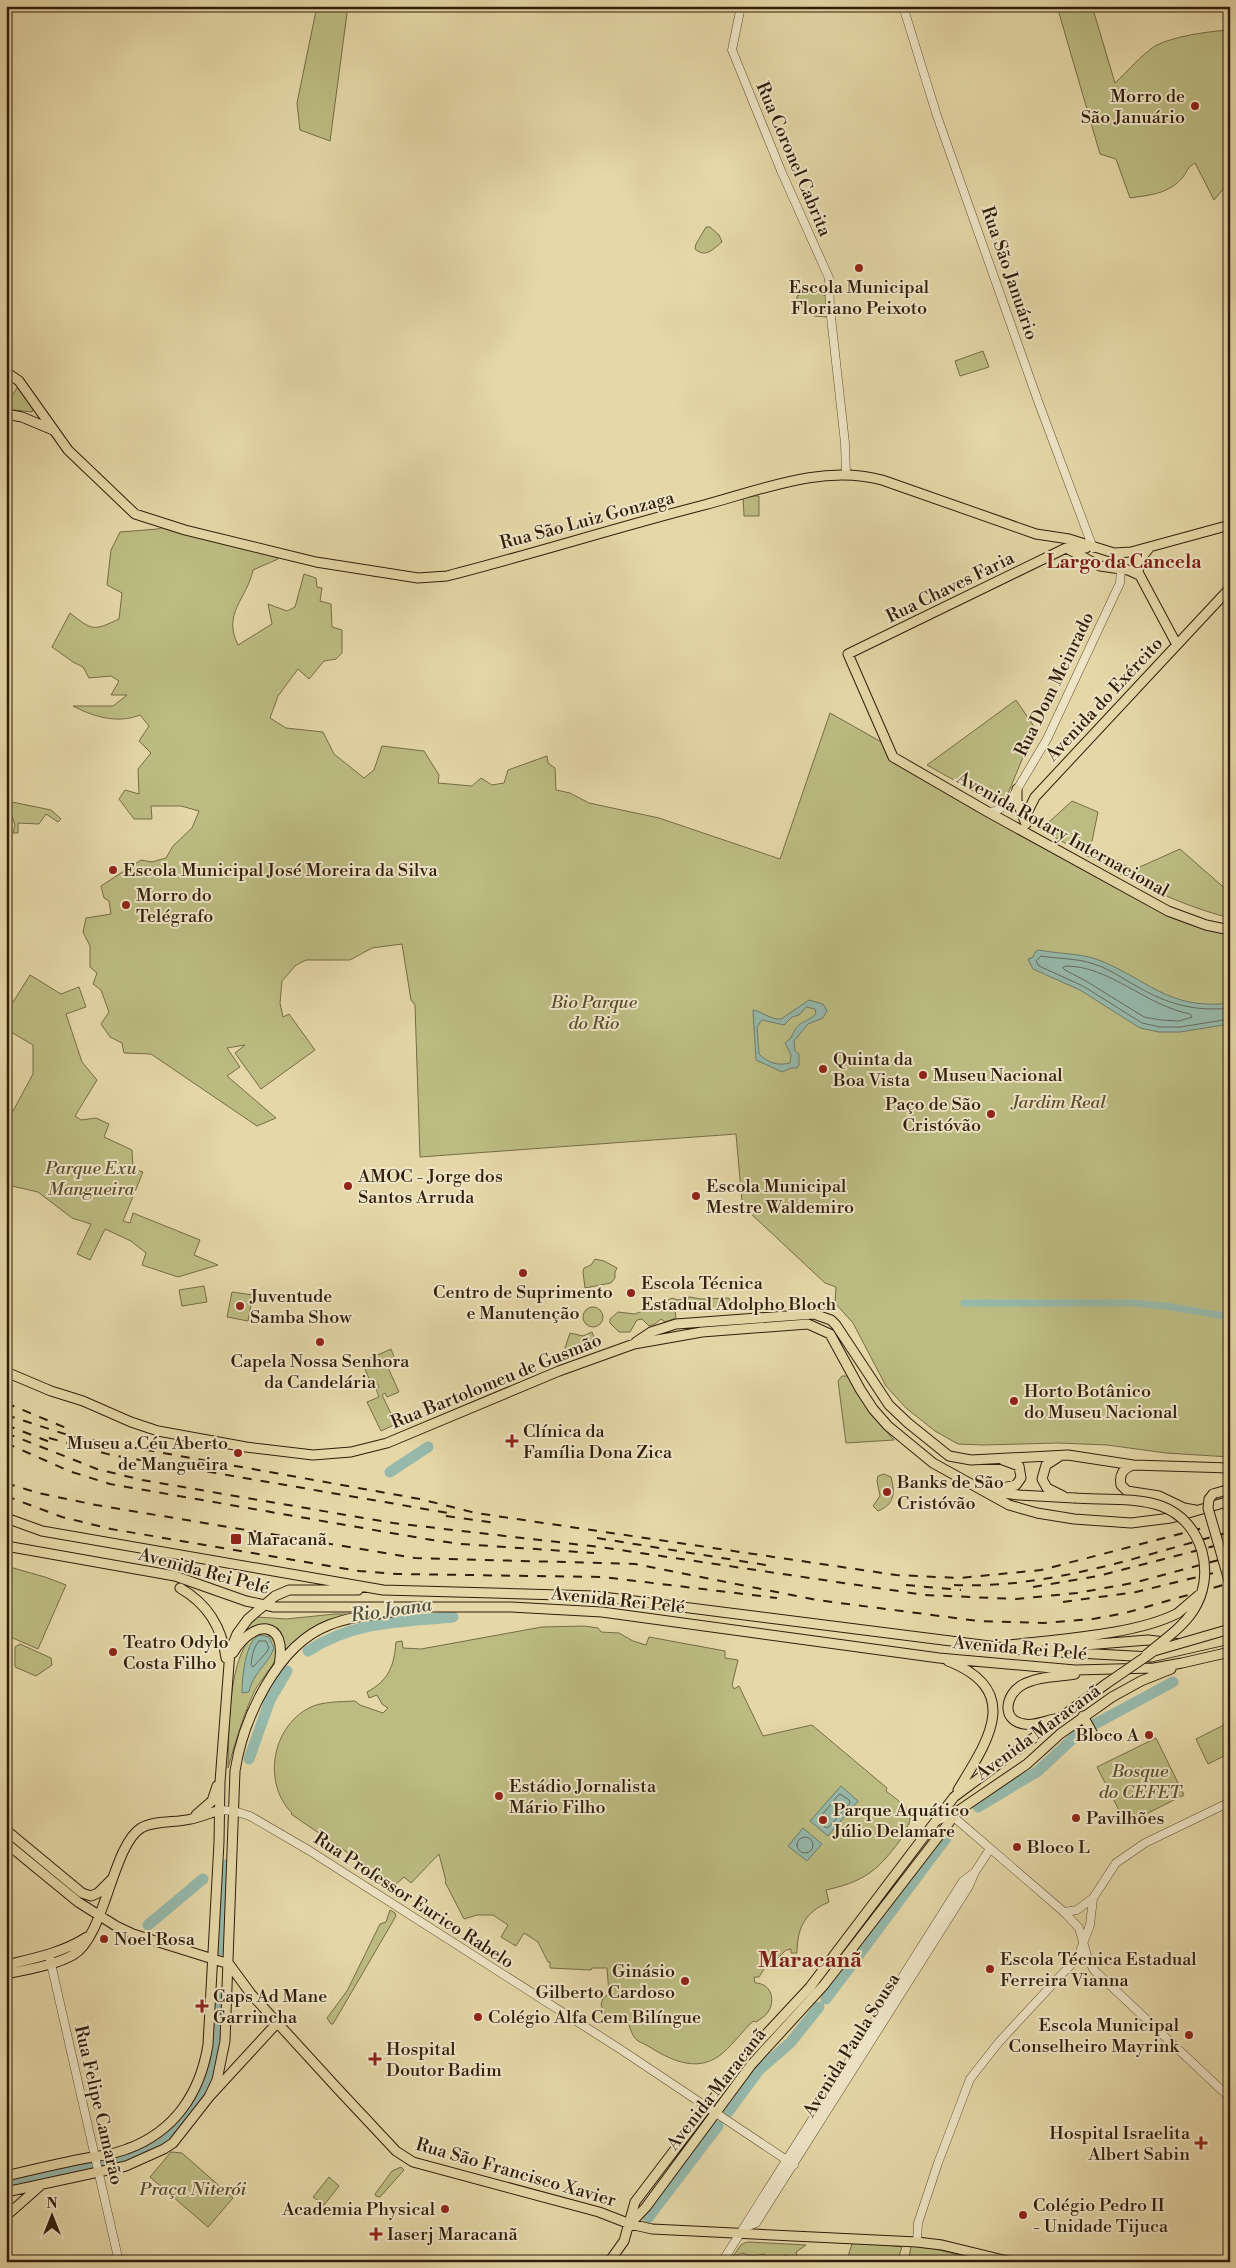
<svg xmlns="http://www.w3.org/2000/svg" width="1236" height="2268" font-family="'Libre Bodoni',serif">
<style>
.green{fill:#bcbc82;stroke:#766c46}
.water{fill:#96b9ab;stroke:#6e7b6b;fill-rule:evenodd}
.lines{fill:none;stroke-linecap:round;stroke-linejoin:round}
.shore{stroke:#646b5a;stroke-width:1}
.canal{stroke:#96b9ab;stroke-width:7}
.river{stroke:#96b9ab;stroke-width:11}
.minor-casing{stroke:#5e4c31;stroke-width:9}
.major-casing{stroke:#311d0a;stroke-width:11}
.minor{stroke:#eee5c6;stroke-width:8}
.major{stroke:#e5d7a7;stroke-width:9}
.rail{stroke:#311d0a;stroke-width:2;stroke-dasharray:9 9;stroke-linecap:butt}
.major-bridge-casing{stroke:#311d0a;stroke-width:11;stroke-linecap:butt}
.major-bridge{stroke:#e5d7a7;stroke-width:9}
.poi-dot{fill:#8f2418;stroke:#eee5c6;stroke-width:2}
.labels{text-anchor:middle;stroke-width:4;stroke-linejoin:round;paint-order:stroke}
.poi-label{font-size:18px;fill:#311d0a;stroke:#eee5c6;text-anchor:start}
.street-label{font-size:18px;fill:#311d0a;stroke:#eee5c6}
.park-label{font-size:18px;font-style:italic;fill:#5b4d2e;stroke:#eee5c6}
.neighbourhood-label{font-size:19px;font-weight:bold;fill:#7a1f14;stroke:#eee5c6}
.water-label{font-size:19px;font-style:italic;fill:#4f4c3a;stroke:#eee5c6}
.district-label{font-size:22px;font-weight:bold;fill:#7a1f14;stroke:#eee5c6}
</style>
<rect width="100%" height="100%" fill="#e5d7a7"/>
<filter id="stains"><feTurbulence type="fractalNoise" baseFrequency=".004" numOctaves="4"/><feColorMatrix values="0 0 0 0 .2 0 0 0 0 .09 0 0 0 0 .02 0 0 0 .5 -.17"/></filter>
<radialGradient id="worn" r=".72"><stop offset=".6" stop-color="#630" stop-opacity="0"/><stop offset="1" stop-color="#630" stop-opacity=".3"/></radialGradient>
<path class="green" d="M317,6h31l-18,135 -30,-11 -3,-27z
M1057,6h35l23,77c13,-12 25,-27 40,-37 18,-10 56,-15 75,-16v151l-16,19 -19,-37c-8,5 -7,7 -12,14 -14,17 -33,18 -53,21l-14,-39 -16,-5z
M706,227h4l9,8 3,7c-10,8 -16,16 -27,7l1,-5z
M823,284l4,4 -5,6 5,3 1,17 -2,3 -12,-1 -17,-12v-8z
M983,351l6,16 -29,9 -5,-15z
M19,385l14,22 -1,5 -26,-3v-4z
M743,496h16v20h-15z
M171,524l105,29 2,6 -25,11c-6,29 -31,43 -15,75l34,-21 -4,-20 19,7 8,-4 9,-33 12,4 1,9 5,1 -2,13 11,3 1,23 10,3v23l-6,6 -12,2 -15,18 -11,-10 -20,27 -8,22 16,10 37,4 11,22 30,24 10,-8 8,-24 42,5 15,24 -1,8 34,3 9,-8 11,7 12,-2 4,-13 39,-14 1,7 7,5 1,22 14,3 19,10 70,15 121,41 50,-146 55,31 4,11 128,78 153,84 21,8 39,8v524l-64,-4 -59,-8 -49,-2 -75,2 -25,-1 -23,-13 -29,-23 -20,-22 -33,-63 -18,-20 1,-16 -11,-4 -77,-72 -6,-9 -6,-68 -316,23 -5,-152 -4,-5 -9,-56 -30,4 -22,12h-44l-10,5 -14,16 -2,22 3,14 6,-3 26,36 -54,39 -26,-36 10,-8 -18,3 13,19 -13,9 49,42 -19,8 -106,-72 -27,-1 -2,-10 -12,-6 -9,-13 8,-12 -8,-22 -8,-6 4,-11 -7,-6v-21l-7,-14 3,-14 25,-4 -2,-13 -5,-3 -3,-12 40,-26 11,2 14,-4 7,-12 19,-18 7,-17 -18,-5h-30l1,13h-18l-15,-20 6,-9 14,4 -1,-25 13,-16 -12,-12 10,-15 -9,-11c-22,9 -46,2 -67,-9h40l14,-11h-16l8,-14 -8,-5 -22,2 -6,-11 -10,-5 -21,-15 18,-34c23,18 23,18 49,6l3,-26 -15,-8 4,-35 9,-18 38,-3z
M1016,700l19,28 -28,68 -4,6 -12,-1 -64,-36z
M7,801l44,9 10,9 -3,3 -12,-8 -7,10 -21,-1v10h-5l2,-8z
M1072,801l26,11 -7,34 42,24 47,-21 50,44v25c-67,-17 -127,-53 -186,-87l4,-8z
M30,975l31,19 18,-7 7,20 -20,7 16,48 15,18 -22,36 6,4 15,-2 13,6 -5,13 28,13 1,19 10,3 -20,49 7,2 3,-10 67,27 -6,15 24,10 -40,12 -36,-12 4,-12 -15,-12 -26,-12 -15,31 -13,-6 14,-30 -19,-6 -34,-26 -26,-6 -6,-7v-55l27,-50v-29l-27,-16v-20l4,-2z
M595,1259l9,2 13,7 -2,4v6l-4,5 -26,5 -2,-16 1,-4 7,-3z
M204,1286l3,16 -25,4 -3,-16z
M232,1292l21,3 -5,26 -21,-4z
M690,1297l11,2 28,-1 1,3 -4,9 -4,1c-16,0 -32,-10 -47,-1l1,8 -11,4 -4,-3 -6,5 -6,2 -7,-7 -5,1 -7,12h-11l-9,-9v-4l8,-7 17,2 18,-7 8,3 4,-2 3,-8 4,-2 6,2z
M583 1317a10 10 0 1 1 20 0a10 10 0 1 1-20 0Z
M592,1332l3,8 7,5 -31,13 -6,-10 5,-15 13,3z
M391,1349l3,8 -9,4 14,31 -12,5 -2,-4 -3,2 14,29 -15,7 -14,-29 12,-5 -3,-8 3,-2 -4,-8 -5,2 -8,-19z
M842,1376h8l19,36 25,28 -48,3 -8,-62z
M884,1474l7,3c4,16 4,27 -13,34l-5,-5 7,-10 -3,-15 1,-5z
M6,1566l39,11 21,8 -28,64 -32,-14z
M335,1614h14l-37,14 -27,23c-2,-7 -5,-11 -10,-16 -16,-18 -25,-9 -38,6l13,-19 7,-5 29,2z
M584,1626l14,2 3,4 18,1 14,8 13,4 3,-8 76,14v7l13,2 -6,25 2,4 5,-3 24,50 49,-11 75,63 -1,3c10,8 32,21 21,36l2,1c-27,37 -37,52 -83,62l3,12c-24,10 -32,26 -32,51h-6v-4l-5,1 -8,8h-7l-12,19h-5l1,6c16,0 21,17 13,29 -3,5 -8,7 -12,10l-2,-1 -3,2c-11,11 -20,24 -32,33 -24,17 -50,3 -71,-10 -3,-2 -7,-3 -10,-5 -9,-7 -7,-18 -15,-25l-11,1 -7,-3 -4,-9 2,-7 6,-4 -2,-26h-15l-1,2 -41,-2v-6h-2l-10,-20 -14,-9 -8,13 -15,-9 7,-12 -15,-10h-16l-13,4 -19,-37 1,-1 -7,-27 -28,29 -7,-6 -9,8 -104,-71 1,-1c-30,-30 -20,-86 17,-105 13,-7 32,-6 46,-7l5,4 23,8 5,-5 -6,-4 -5,-9 -8,3 -2,-6c22,-12 27,-26 29,-50l6,-1 1,7 18,1 121,-22z
M264,1633c11,5 16,12 12,25 -2,7 -16,23 -21,32 -12,25 -19,51 -27,78 1,-28 -2,-133 36,-135z
M20,1644l31,14 1,7 -16,11 -21,-9v-20z
M1230,1722v31l-22,11 -12,-25z
M1156,1738l28,57 -58,29 -29,-57z
M390,1910l5,3 1,3 -63,108h-2l-4,-6 20,-27 33,-67 6,-2z
M171,2152l11,1 51,45 -25,29 -58,-50z
M401,2167l3,3 -24,27 -4,-1 -1,-2 17,-23z
M329,2177l10,9 -15,19 -11,-8z
M856,2242l46,5 -4,12 -52,3 6,-18z
M744,2243l5,-1 57,3 -10,7 2,7 -6,2 -6,-6 -3,1 2,6h-17l-3,-8 -14,2 -9,-3 -4,2 -3,7h-6l12,-17z
M911,2246l24,3 50,13h-80l4,-4z"/>
<path class="water" d="M1039,950c19,4 39,3 57,9 51,19 72,52 134,44v21l-50,8h-21l-19,-4 -60,-38 -47,-21 -5,-10 4,-1 4,-7z
M809,1000l14,4 4,7 -4,7 -15,6 -14,17 1,10 4,3v11l-2,3h-6l-9,4 -26,-12 -3,-50c10,2 18,10 28,9zM806,1007l9,2 1,5c-13,11 -18,6 -25,24l-6,5 6,12 -1,8c-12,3 -22,0 -31,-9l-2,-27 5,-7 22,5 8,-8 7,-2z
M260,1635l9,2 5,11c-6,17 -21,24 -25,44l-7,1c0,-14 3,-53 18,-58z
M841,1786l17,15 -30,35 -18,-15z
M803,1828l19,16 -15,17 -19,-15z"/>
<g class="lines">
<path class="shore" d="M1066,966c44,0 79,39 124,48l2,3 -13,4 -18,-1 -17,-3 -58,-36 -21,-11 -2,-2z
M1230,1008c-34,4 -63,-4 -92,-21 -15,-8 -28,-18 -44,-23 -17,-6 -36,-5 -53,-8l-5,5 3,5 44,20 59,37 18,4h20l50,-8
M259,1641h7l3,7 -3,5 -13,14 -2,-2c1,-8 2,-18 8,-24z
M840,1794l9,6 1,3 -21,24 -3,1 -7,-9z
M797 1845a8 8 0 1 1 16 0a8 8 0 1 1-16 0Z"/>
<path class="canal" d="M964,1303h170l31,3 65,11"/>
<path class="river" d="M390,1472l38,-25
M308,1651c46,-30 92,-29 145,-34
M249,1759l21,-59 17,-29
M978,1807l60,-36 42,-39 93,-50
M148,1925l55,-46
M221,1950l5,-85
M826,1999l120,-161
M728,2112l32,-43 30,-26 29,-36
M105,2163c18,-7 37,-13 54,-22 53,-32 56,-87 60,-143
M6,2184l84,-18
M648,2218l70,-92"/>
<g class="minor-casing">
<path id="minor" d="M741,6l-9,44 50,123 47,105 1,30 15,135 1,32
M903,6l34,110 101,285 55,147
M988,812l8,-1 13,-8 38,-64 73,-156 1,-14 -7,-16
M220,1810l14,1 16,5 60,35 310,198 174,116
M936,1821l10,-4 10,2 108,93 15,16 9,31 6,11 136,128
M1064,1912l13,-2 16,-12
M49,1955l70,307
M746,2227l10,-4 213,-337 6,-14 15,-23
M917,2242l1,-19 20,-60 32,-84 29,-37 79,-85 12,-32 3,-27 23,-35 29,-20 85,-41
M722,2262l241,-381 12,-9"/>
</g>
<g class="major-casing">
<path id="major" d="M6,372l13,9 49,69 67,64 50,16 131,32 102,16 29,-2c86,-22 171,-49 257,-71 57,-15 118,-41 178,-25l154,54 33,5 45,14 17,-1 99,-27
M6,414l16,3 31,13
M1150,547l-10,12 -2,13 39,73
M1086,548h-20l-218,106 45,103 95,55 180,99 38,14 24,5
M1068,549l32,17 28,4 11,5
M1017,789v12l9,23
M1026,824l1,-11 8,-16 195,-209
M636,1342l15,-10 25,-8 138,-10 17,6 5,5 53,80 19,18 41,33 22,4 97,-5 65,10 97,3
M6,1372l45,19 32,10 48,21 27,9 88,16 67,8 38,-3 36,-9 172,-72 75,-27 68,-12 106,-8 22,10 30,55 13,20 15,17 45,37 76,42 28,8 37,6 57,4 40,-5 59,-17
M1060,1456l-14,9 -4,14 5,9 16,8
M1133,1465c-10,4 -14,9 -12,20l6,6 32,5 25,12 11,2
M998,1489l18,-4 5,-7 -2,-12 -16,-6
M987,1491l32,4 55,3
M1213,1494l17,-5
M6,1518l36,13 341,59 212,6 427,54 129,7 79,-18
M6,1546l169,30 71,25 28,6h237l91,5 337,46 136,12 79,-2 28,-5 48,-11
M180,1588c28,16 42,39 46,70
M1009,1645c48,-6 127,-10 169,-32
M1047,1648l101,-8 33,4
M233,1653c20,-34 55,-34 46,12
M948,1661c76,30 39,81 10,129
M1083,1716l11,20
M1054,1719c-9,2 -20,7 -30,5 -24,-4 -18,-30 -2,-39 16,-9 36,-8 53,-11
M196,1815l16,-14 5,-15
M6,1830l76,63 9,3 7,-3 14,-14
M6,1843l72,59 38,24 17,8 96,30 22,30 86,94 59,63 17,11 186,50 31,12 22,5 265,13 25,3 70,17
M6,1965c29,-7 56,-12 81,-28
M6,1974c22,-5 47,-8 67,-19 32,-18 39,-109 68,-127 14,-8 35,-5 50,-9 9,-2 19,-6 29,-9
M209,2097l8,-17 8,-39 10,-270c8,-52 42,-126 94,-146 20,-8 42,-10 63,-13
M6,2176c25,-6 50,-12 76,-17 15,-3 30,-4 45,-10 47,-17 73,-55 81,-104l11,-203 1,-60 10,-131 7,-17 11,-15 27,-23 14,-6h69
M6,2192l120,-26 38,-17 9,-6 36,-46 68,-74
M6,2216l34,-30
M630,2224l16,-17 105,-142 73,-80 134,-174 69,-47 33,-30 52,-37 29,-16 30,-12
M609,2262l15,-21 11,-39 110,-145 65,-70 144,-190 152,-113"/>
</g>
<use href="#minor" class="minor"/>
<use href="#major" class="major"/>
<path class="rail" d="M6,1403l65,27
M6,1415l68,22 346,62 56,14 420,62 63,3 82,-8 189,-49
M6,1425l49,19
M6,1433l91,36 45,11 251,43 207,24 325,48 91,4 61,-6 56,-10 97,-26
M49,1438l62,17 343,59
M6,1443l63,28 41,13 316,55 35,5 133,9
M6,1483l32,10 58,12 319,53 220,6 182,36 161,21 65,2 50,-4 32,-6 105,-30
M6,1496l56,21 49,12 248,42 38,3 206,3 174,21
M446,1516l49,7
M597,1538l175,28
M906,1585l55,5
M954,1585c94,4 186,-29 276,-53
M1033,1587l65,-11 132,-34
M1063,1602l73,-10 94,-23"/>
<g class="major-bridge-casing">
<path id="major-bridge" d="M1213,1494l-4,5 -1,9 22,76
M1074,1498c26,2 63,-1 87,8 42,15 56,69 32,105 -11,17 -31,30 -47,44
M1178,1613l21,-18
M1106,1684l48,-33 76,-22"/>
</g>
<use href="#major-bridge" class="major-bridge"/>
</g>
<g class="poi-dot">
<circle cx="1195" cy="106" r="5"/>
<circle cx="859" cy="268" r="5"/>
<circle cx="113" cy="870" r="5"/>
<circle cx="126" cy="905" r="5"/>
<circle cx="823" cy="1069" r="5"/>
<circle cx="923" cy="1075" r="5"/>
<circle cx="991" cy="1114" r="5"/>
<circle cx="348" cy="1186" r="5"/>
<circle cx="696" cy="1196" r="5"/>
<circle cx="523" cy="1273" r="5"/>
<circle cx="631" cy="1293" r="5"/>
<circle cx="240" cy="1306" r="5"/>
<circle cx="320" cy="1342" r="5"/>
<circle cx="1014" cy="1401" r="5"/>
<path d="M509.5 1433.5h5v5h5v5h-5v5h-5v-5h-5v-5h5z"/>
<circle cx="238" cy="1453" r="5"/>
<circle cx="887" cy="1492" r="5"/>
<rect x="230" y="1533" width="12" height="12" rx="2.5"/>
<circle cx="113" cy="1652" r="5"/>
<circle cx="1149" cy="1735" r="5"/>
<circle cx="499" cy="1796" r="5"/>
<circle cx="1076" cy="1818" r="5"/>
<circle cx="823" cy="1820" r="5"/>
<circle cx="1017" cy="1847" r="5"/>
<circle cx="104" cy="1939" r="5"/>
<circle cx="990" cy="1969" r="5"/>
<circle cx="685" cy="1981" r="5"/>
<path d="M199.5 1998.5h5v5h5v5h-5v5h-5v-5h-5v-5h5z"/>
<circle cx="478" cy="2017" r="5"/>
<circle cx="1189" cy="2035" r="5"/>
<path d="M372.5 2051.5h5v5h5v5h-5v5h-5v-5h-5v-5h5z"/>
<path d="M1198.5 2135.5h5v5h5v5h-5v5h-5v-5h-5v-5h5z"/>
<circle cx="445" cy="2209" r="5"/>
<circle cx="1023" cy="2215" r="5"/>
<path d="M373.5 2226.5h5v5h5v5h-5v5h-5v-5h-5v-5h5z"/>
</g>
<g class="labels">
<g class="poi-label">
<text x="1185" y="102" text-anchor="end">Morro de<tspan x="1185" dy="21">São Januário</tspan></text>
<text x="859" y="293" text-anchor="middle">Escola Municipal<tspan x="859" dy="21">Floriano Peixoto</tspan></text>
<text x="123" y="876">Escola Municipal José Moreira da Silva</text>
<text x="136" y="901">Morro do<tspan x="136" dy="21">Telégrafo</tspan></text>
<text x="833" y="1065">Quinta da<tspan x="833" dy="21">Boa Vista</tspan></text>
<text x="933" y="1081">Museu Nacional</text>
<text x="981" y="1110" text-anchor="end">Paço de São<tspan x="981" dy="21">Cristóvão</tspan></text>
<text x="358" y="1182">AMOC - Jorge dos<tspan x="358" dy="21">Santos Arruda</tspan></text>
<text x="706" y="1192">Escola Municipal<tspan x="706" dy="21">Mestre Waldemiro</tspan></text>
<text x="641" y="1289">Escola Técnica<tspan x="641" dy="21">Estadual Adolpho Bloch</tspan></text>
<text x="523" y="1298" text-anchor="middle">Centro de Suprimento<tspan x="523" dy="21">e Manutenção</tspan></text>
<text x="250" y="1302">Juventude<tspan x="250" dy="21">Samba Show</tspan></text>
<text x="320" y="1367" text-anchor="middle">Capela Nossa Senhora<tspan x="320" dy="21">da Candelária</tspan></text>
<text x="1024" y="1397">Horto Botânico<tspan x="1024" dy="21">do Museu Nacional</tspan></text>
<text x="523" y="1437">Clínica da<tspan x="523" dy="21">Família Dona Zica</tspan></text>
<text x="228" y="1449" text-anchor="end">Museu a Céu Aberto<tspan x="228" dy="21">de Mangueira</tspan></text>
<text x="897" y="1488">Banks de São<tspan x="897" dy="21">Cristóvão</tspan></text>
<text x="247" y="1545">Maracanã</text>
<text x="123" y="1648">Teatro Odylo<tspan x="123" dy="21">Costa Filho</tspan></text>
<text x="1139" y="1741" text-anchor="end">Bloco A</text>
<text x="509" y="1792">Estádio Jornalista<tspan x="509" dy="21">Mário Filho</tspan></text>
<text x="833" y="1816">Parque Aquático<tspan x="833" dy="21">Júlio Delamare</tspan></text>
<text x="1086" y="1824">Pavilhões</text>
<text x="1027" y="1853">Bloco L</text>
<text x="114" y="1945">Noel Rosa</text>
<text x="1000" y="1965">Escola Técnica Estadual<tspan x="1000" dy="21">Ferreira Vianna</tspan></text>
<text x="675" y="1977" text-anchor="end">Ginásio<tspan x="675" dy="21">Gilberto Cardoso</tspan></text>
<text x="213" y="2002">Caps Ad Mane<tspan x="213" dy="21">Garrincha</tspan></text>
<text x="488" y="2023">Colégio Alfa Cem Bilíngue</text>
<text x="1179" y="2031" text-anchor="end">Escola Municipal<tspan x="1179" dy="21">Conselheiro Mayrink</tspan></text>
<text x="386" y="2055">Hospital<tspan x="386" dy="21">Doutor Badim</tspan></text>
<text x="1190" y="2139" text-anchor="end">Hospital Israelita<tspan x="1190" dy="21">Albert Sabin</tspan></text>
<text x="1033" y="2211">Colégio Pedro II<tspan x="1033" dy="21">- Unidade Tijuca</tspan></text>
<text x="435" y="2215" text-anchor="end">Academia Physical</text>
<text x="387" y="2240">Iaserj Maracanã</text>
</g>
<g class="street-label">
<text transform="translate(794 159) rotate(67)" y="6">Rua Coronel Cabrita</text>
<text transform="translate(1010 273) rotate(71)" y="6">Rua São Januário</text>
<text transform="translate(587 520) rotate(-15)" y="6">Rua São Luiz Gonzaga</text>
<text transform="translate(950 587) rotate(-26)" y="6">Rua Chaves Faria</text>
<text transform="translate(1054 684) rotate(-64)" y="6">Rua Dom Meinrado</text>
<text transform="translate(1104 699) rotate(-47)" y="6">Avenida do Exército</text>
<text transform="translate(1063 834) rotate(29)" y="6">Avenida Rotary Internacional</text>
<text transform="translate(496 1381) rotate(-22)" y="6">Rua Bartolomeu de Gusmão</text>
<text transform="translate(204 1571) rotate(15)" y="6">Avenida Rei Pelé</text>
<text transform="translate(618 1600) rotate(6)" y="6">Avenida Rei Pelé</text>
<text transform="translate(1020 1648) rotate(5)" y="6">Avenida Rei Pelé</text>
<text transform="translate(1038 1732) rotate(-36)" y="6">Avenida Maracanã</text>
<text transform="translate(414 1900) rotate(33)" y="6">Rua Professor Eurico Rabelo</text>
<text transform="translate(851 2045) rotate(-58)" y="6">Avenida Paula Sousa</text>
<text transform="translate(716 2089) rotate(-52)" y="6">Avenida Maracanã</text>
<text transform="translate(99 2105) rotate(77)" y="6">Rua Felipe Camarão</text>
<text transform="translate(516 2172) rotate(16)" y="6">Rua São Francisco Xavier</text>
</g>
<g class="park-label">
<text x="594" y="1008">Bio Parque<tspan x="594" dy="21">do Rio</tspan></text>
<text x="1059" y="1108">Jardim Real</text>
<text x="91" y="1174">Parque Exu<tspan x="91" dy="21">Mangueira</tspan></text>
<text x="1140" y="1777">Bosque<tspan x="1140" dy="21">do CEFET</tspan></text>
<text x="193" y="2195">Praça Niterói</text>
</g>
<g class="neighbourhood-label">
<text x="1124" y="568">Largo da Cancela</text>
</g>
<g class="water-label">
<text transform="translate(391 1609) rotate(-8)" y="7">Rio Joana</text>
</g>
<g class="district-label">
<text x="810" y="1967">Maracanã</text>
</g>
</g>
<rect width="1236" height="2268" fill="none" stroke="#e5d7a7" stroke-width="25"/>
<rect x="8" y="8" width="1221" height="2253" fill="none" stroke="#311d0a" stroke-width="2.5"/>
<rect x="12" y="12" width="1211" height="2243" fill="none" stroke="#311d0a"/>
<g transform="translate(52 2216)" stroke="#eee5c6" stroke-width="4" paint-order="stroke">
<path d="M0-4L9 19L0 12L-9 19Z" fill="#311d0a"/>
<text y="-8" font-size="14" font-weight="bold" text-anchor="middle" fill="#311d0a">N</text>
</g>
<rect width="100%" height="100%" filter="url(#stains)"/>
<rect width="100%" height="100%" fill="url(#worn)"/>
</svg>
